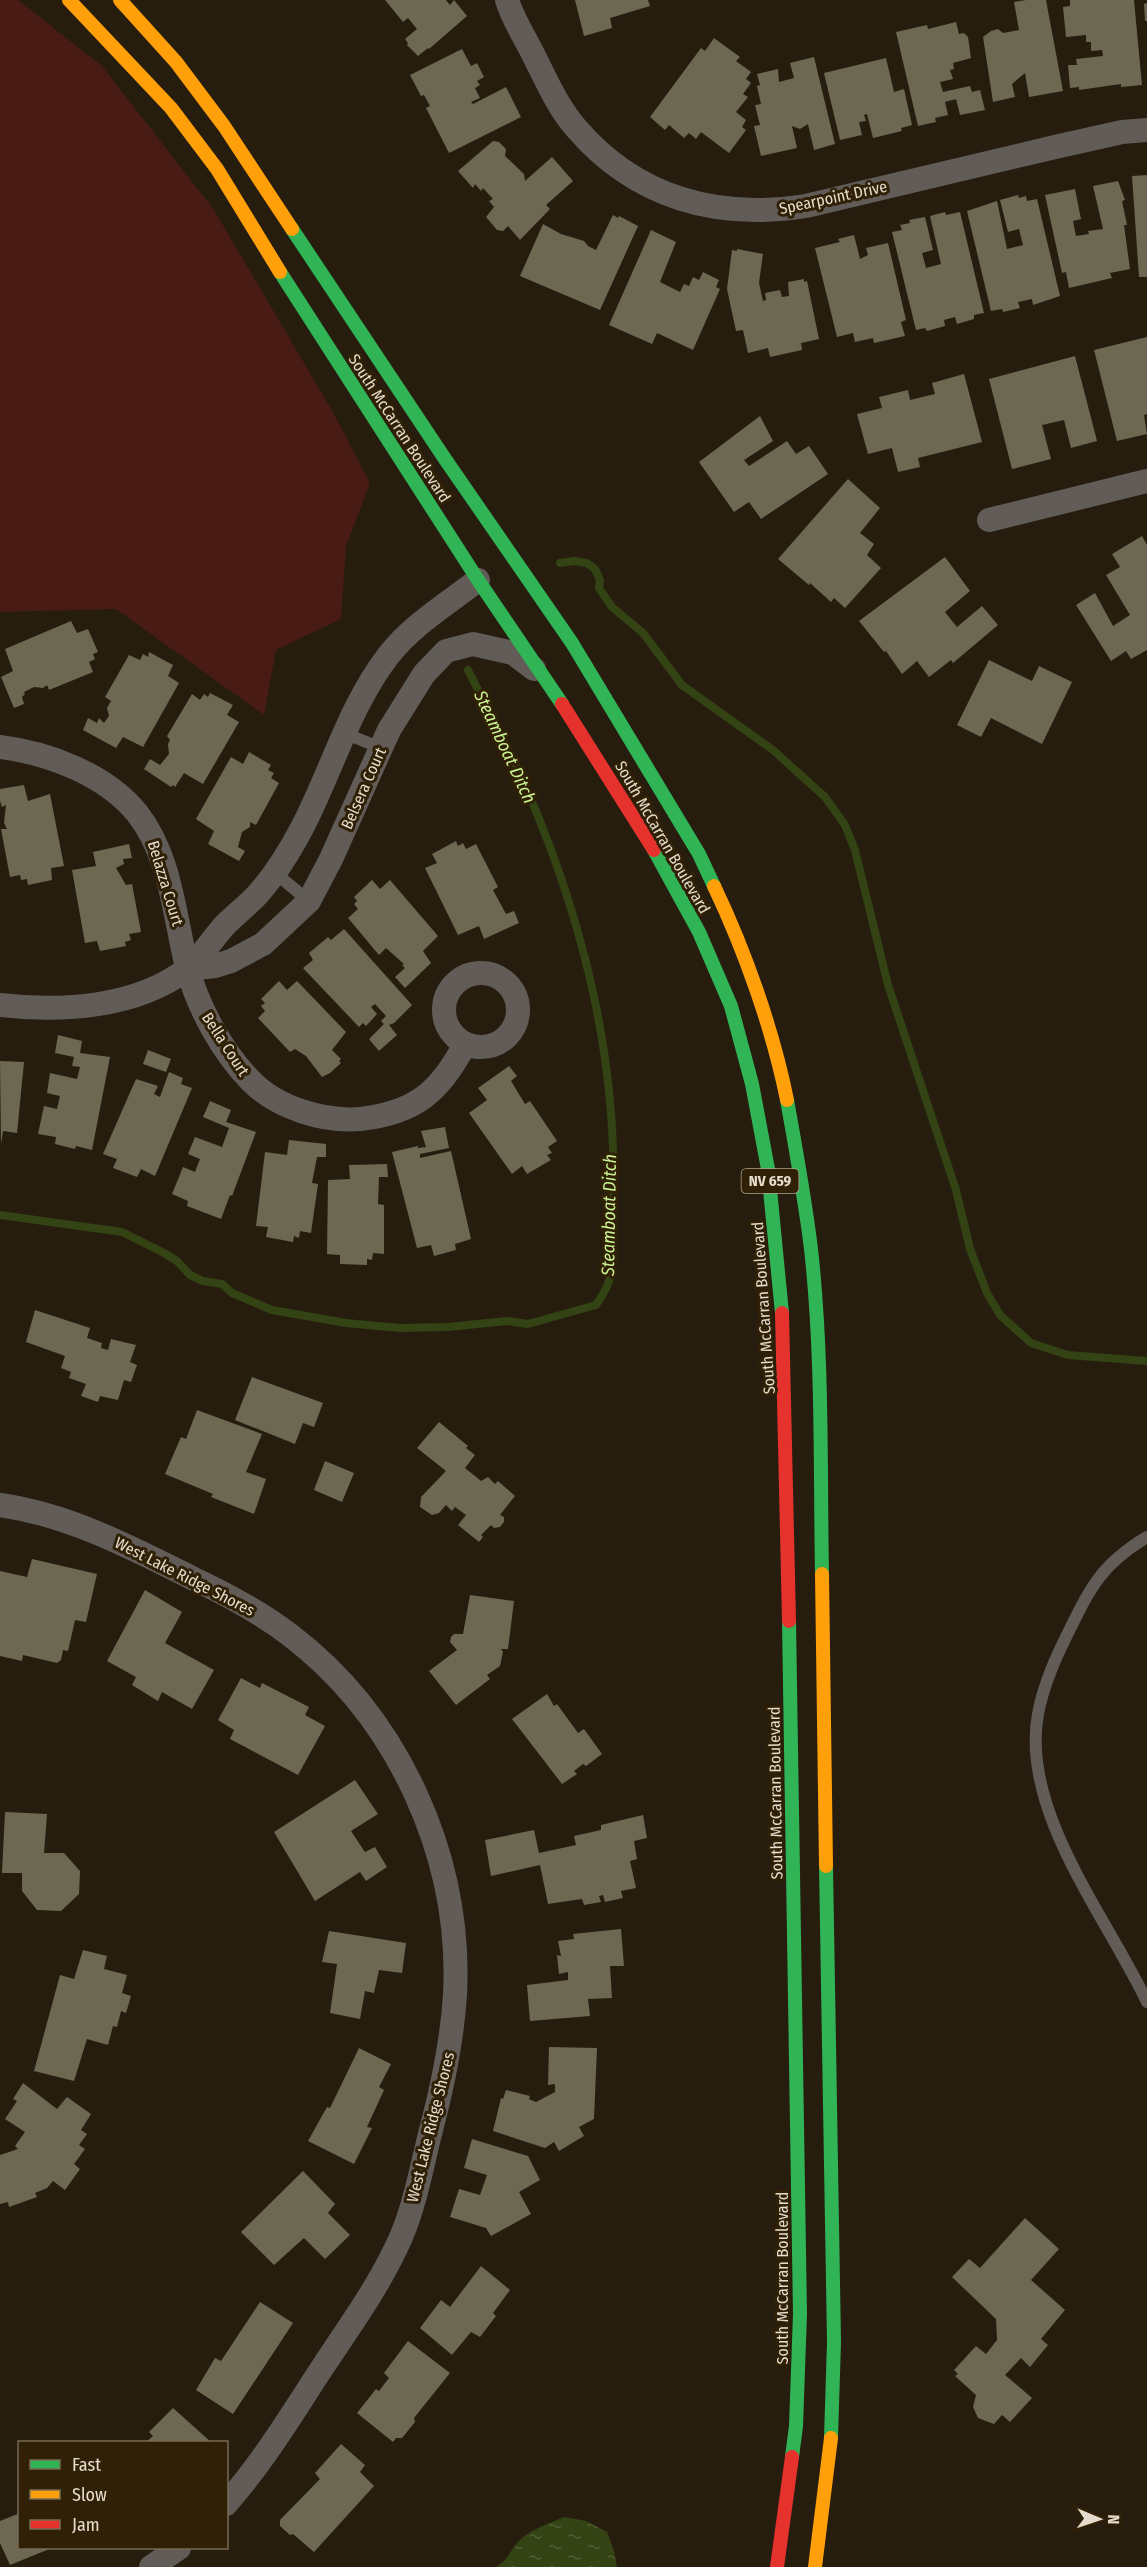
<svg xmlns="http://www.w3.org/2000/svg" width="1147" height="2567" font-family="'Fira Sans Condensed',sans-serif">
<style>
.green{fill:#481c14}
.water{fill:url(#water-ripples)}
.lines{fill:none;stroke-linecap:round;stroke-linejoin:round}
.stream{stroke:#334313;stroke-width:8}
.building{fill:#6d6852}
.lane{stroke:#615c57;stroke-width:12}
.street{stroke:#615c57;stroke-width:24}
.fast{stroke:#30b455;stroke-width:14}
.slow{stroke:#ff9f0a;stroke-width:14}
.jam{stroke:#e5322d;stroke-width:14}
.labels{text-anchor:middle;stroke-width:6;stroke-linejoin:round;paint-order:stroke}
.shield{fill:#2f2006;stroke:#afa491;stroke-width:1.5}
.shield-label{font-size:15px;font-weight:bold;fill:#e6dccd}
.street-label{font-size:16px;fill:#e6dccd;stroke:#2f2006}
.water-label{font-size:18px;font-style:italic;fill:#cbf494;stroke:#2f2006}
</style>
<defs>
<pattern id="water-ripples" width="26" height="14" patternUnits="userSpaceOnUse" patternTransform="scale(1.5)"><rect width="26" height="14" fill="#334313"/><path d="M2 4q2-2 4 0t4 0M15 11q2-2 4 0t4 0" fill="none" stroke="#515e34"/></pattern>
</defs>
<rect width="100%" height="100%" fill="#261d0f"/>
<path class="green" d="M0,0h18l84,66 112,144 120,204 36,69 -24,63 -5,73 -65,31 -12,65 -148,-106 -116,3z"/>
<path class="water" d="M564,2517l22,4 21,11 7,19 3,16h-121c12,-7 13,-15 22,-25 12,-13 31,-18 46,-25z"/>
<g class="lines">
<path class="stream" d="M560,563l14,-2 13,2 8,6 5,11 -1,8 13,19 31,26 39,52 91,65 52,47 20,28 10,25 33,135 68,205 14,59 17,44 13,22 31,28 37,12 79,6
M0,1215l122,17 42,21 13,8 13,14 13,6 19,3 10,9 40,17 74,13 54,5 48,-1 59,-6 21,3 68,-19c5,-7 10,-15 13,-24 6,-16 3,-57 4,-77 5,-142 -29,-281 -85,-412 -18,-41 -40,-82 -60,-122"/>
</g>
<path class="building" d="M385,0h61l4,5 4,-5 13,16 -38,33 -1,-1 -10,8 -11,-11 1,-2 -3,-4 12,-10 -9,-11 -5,4z
M575,0h73l2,6 -40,12 2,10 -28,8z
M1026,0h20l17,91 -34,6 -4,-24 -13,11 3,13 -22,5 -10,-65 8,-6 7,-2 5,4 16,-3 -5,-28z
M1070,0h64l8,85 -21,2v-3l-42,6v-3l-9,1 -2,-23h9l-1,-6 27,-3 -1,-6 -11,1v-9h-5v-7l-20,2 -3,-30 7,-1z
M1147,3v18h-2l-1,-17z
M956,22l3,12 5,-1 4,4 3,21 -18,5 1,6 -4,1 3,9 -13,3 3,10 27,-6 2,6 8,-2 5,20 -25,5 -4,-16 -11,3 3,13 -13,3 1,4 -18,4 -22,-94 31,-7 1,4z
M714,38l26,19 -4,4 15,11 -5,7 5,4 -8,11 5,3 -12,15 10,8 -4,7 4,3 -17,23 -28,-21 -5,7 -7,-6 -5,5 -15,-13 -4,5 -15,-13 51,-69 4,3z
M462,49l9,17 6,-3 7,14 -7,4 3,4 -5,3 5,10 -9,4 2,2 33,-17 15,30 -72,36 -23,-45 4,-2 -6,-11 -3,1 -11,-21z
M814,57l21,87 -21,6 -6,-26 -8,5 -8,-3 5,22 -36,8 -7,-30 6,-1 -5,-20 6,-1 -4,-18 3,-1 -3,-11 21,-5 1,13 15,-4 -4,-15z
M886,58l8,34 10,-3 8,36 -11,3 1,3 -29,7 -6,-24 -3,1 2,6 -7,1 3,13 -22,5 -16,-67z
M493,141l6,1 7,7 -1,7 19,18 1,7 27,-24 21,24 -27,24 4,4 -30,31 -12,-14 -5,5 -6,-1 -11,-13 8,-10 -5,-6 4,-2 -10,-11 -2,3 -6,-7 -2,4 -15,-17z
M1147,175v102h-8l-7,-101z
M1118,181l7,19 -3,1 5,24h-3l6,44 -20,4 2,5 -43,10 -3,-16 -4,1 -17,-78 30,-6 6,30 -8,2 3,15 13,-2 -1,-3 15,-2 -10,-43z
M1018,195l1,3 7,-2 1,5 10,-2 23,97 -27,9 -1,-6 -14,3 2,6 -17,4 -1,-3 -11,2 -24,-100 30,-10 10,48 16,-4 -4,-16 -11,3 -8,-32z
M945,212l1,3 14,-3 24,101 -10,2v4l-17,5 -2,-7 -11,3 1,6 -18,5 -2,-3 -9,2 -24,-98 10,-2 -2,-5 10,-2 -1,-3 16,-3 8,33 -11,3 4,15 15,-4 -11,-48z
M613,215l5,3 1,-2 19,10 -38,84 -80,-34 23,-52 18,10 23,7 4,5 8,4z
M651,230l25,12 -16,40 20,10 4,-8 5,2 4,-9 6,3 4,-8 16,8 -3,7 4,2 -27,61 -36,-17 -5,11 -43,-19z
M854,235l6,24 8,-4 -2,-7 22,-5 18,77 -5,2 4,14 -31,7 -1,-5 -18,4 -2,-9 -16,4 -22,-89 25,-6 -2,-3z
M737,249l26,5 -4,29 4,18 3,-1 -1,-7 15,-3 2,7 7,-1 -1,-14 16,-3v3l3,-1 12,58 -18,4 1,7 -32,7 -2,-9 -20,5 -5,-23 -7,1 -9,-42 5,-39 5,1z
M1147,337v77l-3,1 3,19 -30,7 -23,-91z
M1075,356l22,85 -26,7 -7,-28 -22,5 9,34 -39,10 -23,-90z
M964,374l18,68 -64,16 2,9 -22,5 -6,-24 -24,6 -11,-40 25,-6 -3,-11 29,-7 2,10 25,-6 -3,-11z
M760,416l13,25 -29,19 5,6 38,-25 9,13 13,-8 19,28 -67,45 -12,-17 -15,10 -35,-50z
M848,479l32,29 -20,25 14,11 -7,11 14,13 -36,40 -11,-10 -3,4 -21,-19 -1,2 -31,-26z
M1142,536l5,9v105l-16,9 -5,-8 -15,10 -35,-56 19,-12 18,33 17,-11 -24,-40 14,-8 -8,-13z
M945,557l25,34 -25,21 12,15 25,-21 16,19 -45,38 -2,-3 -22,17 -12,-16 -15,13 -16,-23 -2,1 -25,-31z
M71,621l6,12 11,-4 10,23 -5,2 2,5 -6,3 4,10 -44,18 -2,-5 -4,3 -9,-1 -10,5 1,2 -3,3 2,7 -10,4 -13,-31 12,-6 -8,-22z
M149,652l24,13 -5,11 11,7 -36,64 -20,-10 -7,11 -33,-18 5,-12 9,5 2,-5 5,5 5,-7 -2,-8 4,-7 -6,-4 24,-42 11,5 3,-6 5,3z
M989,660l43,21 7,-15 33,16 -30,62 -51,-26 -10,19 -24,-12z
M210,693l23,12 -6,10 12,7 -36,62 -19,-11 -9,14 -2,-2 -2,2 -27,-18 6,-10 10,6 9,-11 -1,-10 2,-4 -3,-4 25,-42 8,6 4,-6 4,3z
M249,752l22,13 -3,5 6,3 -3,5 8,5 -23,42 -6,-3v5l-8,5 -4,15 7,4 -6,10 -31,-17 6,-13 -18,-12 35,-62 12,7z
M24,785l4,16 22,-7 14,72 -13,2 1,12 -24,5 -1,-6 -6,1 -1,-5 -10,2 -9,-48h6l-3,-6 2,-18 -4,2 -2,-6v-12z
M456,841l2,5 5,-3 3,6 10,-5 22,43 -5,3 13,24 8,-3 5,12 -35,16 -5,-13 -21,9 -33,-67 12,-5 -5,-9z
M129,844l3,14 -9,1 1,5 -8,4 10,17 6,-1 9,48 -12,2 2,6 -6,2 1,4 -26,5 -3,-10 -12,2 -13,-73 24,-4 -3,-14z
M372,880l8,9 10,-9 48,56 -15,15 8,12 -26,25 -10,-11 10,-9 -3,-3 2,-1 -18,-16 -7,7 -31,-37 10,-9 -4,-5 3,-3 -3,-4z
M344,929l68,76 -18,18 -5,2 8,10 -18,16 -10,-12 15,-15 -3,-3 5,-5 -11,-12 -4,3 6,7 -11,12 -3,-3 -4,4 -56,-59 10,-8 -4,-7 19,-16 3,3z
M279,981l8,9 10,-9 49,51 -14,18 9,9 -2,2 2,2 -11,10 -8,4 -16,-21 -11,-7 -5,3 -32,-34 7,-7 -4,-5 4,-3 -4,-4z
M58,1035l24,6 -2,12 30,4 -18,93 -16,-4 -1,3 -20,-5 1,-7 -18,-3 6,-28 13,3 3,-13 -13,-3 3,-20 27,6 3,-12 -8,-1 2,-9 -19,-4z
M148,1050l23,9 -5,13 -23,-8z
M0,1061l24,1 -7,71 -14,-2 -2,13z
M509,1066l8,10 -6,5 14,23 5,-3 27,40 -9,6 4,6 -5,2 4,5 -24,14 -5,-8 -10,8 -43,-61 18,-13 -9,-12z
M169,1072l14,6 -2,6 11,4 -37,88 -14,-7 -4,8 -24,-9 4,-9 -14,-5 33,-75 22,7 -4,8 6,3z
M210,1101l21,9 -5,12 30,10 -24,64 -2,-1 -9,24 -34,-13 1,-5 -16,-7 11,-27 12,5 5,-13 -12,-5 7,-17 27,10 7,-19 -26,-11z
M445,1127l4,21 -29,6v4l31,-7 20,88 -16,5 1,6 -22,6 -3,-11 -14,3 -25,-96 26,-6v2l8,-1 -5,-16z
M289,1140l37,4v13h-9l-5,26 6,1 -7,49 -11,-2 -1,7 -5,-2 -1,6 -27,-5 2,-10 -12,-1 9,-74 22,3z
M387,1164l1,13h-9l-1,27 6,1v49l-11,-1 -1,7 -5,-1v6l-27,-1v-9l-13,-1 1,-74 22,-1 -1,-14z
M35,1310l55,18 -3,10 15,5 -1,5 7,2 3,-11 25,6 -6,17 7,3 -6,17 -7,-2 -6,20 -18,-4 -2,6 -17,-6 5,-12 -17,-6 2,-6 -10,-4 4,-12 -39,-14z
M252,1377l71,26 -9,24 -11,-4 -8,21 -60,-24z
M197,1410l65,24 -16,38 20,7 -12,35 -43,-17 2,-3 -48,-20 16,-37 5,2z
M439,1422l29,24 -2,2 9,7 -10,13 16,13 7,-4 7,7 3,-3 17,15 -15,19 4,2v5l-4,5 -6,1 -3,-3 -10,10 2,2 -4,5 -21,-17 8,-10 -11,-8 -3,4 -6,-6 -7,8 -7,2 -12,-8 1,-10 25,-26 -29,-23z
M325,1461l29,12 -12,29 -28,-12z
M32,1559l65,15 -11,48 -11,-2 -7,31 -5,-1 -2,10 -4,3 -34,-8 -1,6 -22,-5v-85l27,6z
M145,1590l37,22 -17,31 49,27 -22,39 -30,-17 -4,9 -26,-16 4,-8 -29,-16z
M470,1595l44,6 -6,48h-7l2,3 -3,14 -13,9 3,4 -34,26 -27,-34 28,-21 -7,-8 1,-5 3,-3h9z
M241,1678l19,10 2,-5 47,24 -4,8 20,11 -27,49 -68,-36 4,-9 -16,-10z
M547,1694l7,12 3,-2 21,29 6,-4 18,25 -16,12 -3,-2 -9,7 3,3 -15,10 -50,-65z
M355,1780l23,34 -27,17 14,21 10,-5 12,20 -21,14 -6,-9 -45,29 -41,-69z
M5,1812l42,2 -3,39h20l16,18 -1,23 -18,17 -24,-1 -15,-19v-18h-20z
M643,1815l4,23 -13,3 3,18 -7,2 6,27 -15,3 2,7 -18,4 -2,-7 -4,1 2,6 -17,3 -2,-6 -34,5 -8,-39 -49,11 -6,-36 49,-10 5,23 37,-8 -2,-9 27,-6v-5z
M621,1929l3,37h-14l2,32 -24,1 2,17 -60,5 -3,-36 41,-5v-8l-9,2 -2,-19 4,1 -3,-15 16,-2 -1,-5z
M329,1931l77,12 -4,30 -23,-3 -5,23 -9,-2 -5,28 -30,-6 7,-49 -15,-2z
M83,1950l24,6 -3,13 23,6 -5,18 9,3 -5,17 -5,-2 -4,16 -4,-1 -5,19 -21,-6 -13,42 -40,-10 26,-96 14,4z
M549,2047l48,1 -3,71 -15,8 5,9 -25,15 -5,-9 -9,6 -52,-17 8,-33 2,1 3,-9 24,6 -1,3 7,3 19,-10v-8l-7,1z
M359,2048l32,16 -12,23 5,3 -17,37 5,1 -18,36 -46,-23 19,-34 3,1z
M23,2083l34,26 10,-12 24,17 -10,16 6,4 -8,11 6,4 -11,15 6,5 -15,21 -12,-9 -6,7 -12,5 2,4 -28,10 -1,-5 -8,2v-49l18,-6 -3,-3 10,-14 -20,-13 12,-18 -4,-2z
M472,2139l56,17 12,24 -21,12 12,22 -40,22 -5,-8 -36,-11 9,-28 21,6 7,-20 -23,-7z
M303,2171l32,33 -7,9 22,22 -25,24 -21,-21 -30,27 -33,-33z
M1025,2218l34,31 -28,31 34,30 -24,29 7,6 -18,22 -9,-9 -16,17 27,23 -22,24 -8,-7 -8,9 -16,-6 -5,-11 3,-12 -21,-19 3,-2 -4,-4 22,-24 10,8 11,-14 -1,-21 -44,-42 17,-18 11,9z
M481,2266l29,24 -17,23 3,3 -16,21 -9,-5 -19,23 -32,-27 21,-28 9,7z
M260,2302l33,21 -60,91 -37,-24 19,-32 6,3z
M408,2341l42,32 -36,45 1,4 -13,16h-6l-3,4 -36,-29 19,-24 3,2 10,-13 -5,-5z
M173,2408l38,34h-65l7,-6 -4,-4z
M341,2444l24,21 -5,7 14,14 -60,66 -21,-18 -3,1 -10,-9v-6l40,-41 -5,-6z
M20,2513v35h32l-42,17 -10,-22v-22z"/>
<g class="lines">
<path class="lane" d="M344,733l37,15
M275,873l34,28
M1147,1537c-48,29 -57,52 -81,100 -12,24 -23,50 -28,77 -18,97 70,205 109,288"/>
<path class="street" d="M507,0c6,20 19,39 28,58 12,24 23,49 41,70 60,70 141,92 230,78l249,-59 67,-15 25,-2
M989,520l158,-39
M0,747c48,6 105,27 137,66 34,43 37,102 50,154 11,40 35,85 64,114 26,27 73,41 109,38 55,-6 80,-27 105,-75
M188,969l27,-3 16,-5 32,-17 46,-43 22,-42 58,-129 35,-56 22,-23 27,-7 40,9 21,16
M444 1010a37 37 0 1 1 74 0a37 37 0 1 1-74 0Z
M0,1005c61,7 136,3 187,-36 13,-10 26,-31 38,-44 11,-11 23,-20 33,-31 18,-20 33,-45 45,-68 29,-56 46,-119 85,-170 24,-31 59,-52 90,-76
M0,1505c70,10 132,43 194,74 34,16 66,33 96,56 109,83 172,223 165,360 -3,46 -12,90 -24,135 -10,39 -17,82 -35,118 -20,42 -47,79 -72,117 -31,47 -60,96 -98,139
M151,2567l28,-19"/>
<path class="fast" d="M292,229l153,230 127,184 127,211 15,32
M280,272l198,308 84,124
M654,850l45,82 32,74 21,78 16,85 14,144
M787,1100c9,50 18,99 24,149 12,108 9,217 11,325
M789,1621l11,693 -4,112 -4,31
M826,1866l8,476 -3,96"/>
<path class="slow" d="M69,0l102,108 46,61 63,103
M120,0l56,62 48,64 68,103
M714,886c31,65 59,144 73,214
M822,1574l4,292
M815,2567l16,-129"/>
<path class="jam" d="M562,704l92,146
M782,1313l7,308
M777,2567l15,-110"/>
</g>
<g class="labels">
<rect class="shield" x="741.5" y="1169" width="57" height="24" rx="4.5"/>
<g class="shield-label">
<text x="770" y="1186">NV 659</text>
</g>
<g class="street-label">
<text transform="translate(833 197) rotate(-12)" y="6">Spearpoint Drive</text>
<text transform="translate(400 428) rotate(57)" y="6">South McCarran Boulevard</text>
<text transform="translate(363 788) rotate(-66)" y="6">Belsera Court</text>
<text transform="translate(663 837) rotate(60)" y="6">South McCarran Boulevard</text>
<text transform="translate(166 883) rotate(73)" y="6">Belazza Court</text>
<text transform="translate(226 1044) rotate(57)" y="6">Bella Court</text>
<text transform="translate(763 1308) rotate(-94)" y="6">South McCarran Boulevard</text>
<text transform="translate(185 1576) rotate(27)" y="6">West Lake Ridge Shores</text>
<text transform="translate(775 1793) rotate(-91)" y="6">South McCarran Boulevard</text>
<text transform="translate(430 2127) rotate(-76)" y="6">West Lake Ridge Shores</text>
<text transform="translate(782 2278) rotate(-90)" y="6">South McCarran Boulevard</text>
</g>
<g class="water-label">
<text transform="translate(505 747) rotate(65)" y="6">Steamboat Ditch</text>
<text transform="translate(609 1215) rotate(-89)" y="6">Steamboat Ditch</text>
</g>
</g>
<rect x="18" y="2441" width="210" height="108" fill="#2f2006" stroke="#786b56" stroke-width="1.5"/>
<rect x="30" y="2460" width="30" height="9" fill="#30b455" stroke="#786b56" stroke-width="1.5"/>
<text x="72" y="2471" font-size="18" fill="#e6dccd">Fast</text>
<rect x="30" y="2490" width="30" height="9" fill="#ff9f0a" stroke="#786b56" stroke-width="1.5"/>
<text x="72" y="2501" font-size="18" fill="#e6dccd">Slow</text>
<rect x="30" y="2520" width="30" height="9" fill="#e5322d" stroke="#786b56" stroke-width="1.5"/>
<text x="72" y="2531" font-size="18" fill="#e6dccd">Jam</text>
<g transform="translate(1099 2519) rotate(92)" stroke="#2f2006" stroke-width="4.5" paint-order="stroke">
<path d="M0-4.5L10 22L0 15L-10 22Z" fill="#e6dccd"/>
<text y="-9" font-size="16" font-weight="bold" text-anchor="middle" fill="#e6dccd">N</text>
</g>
</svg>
